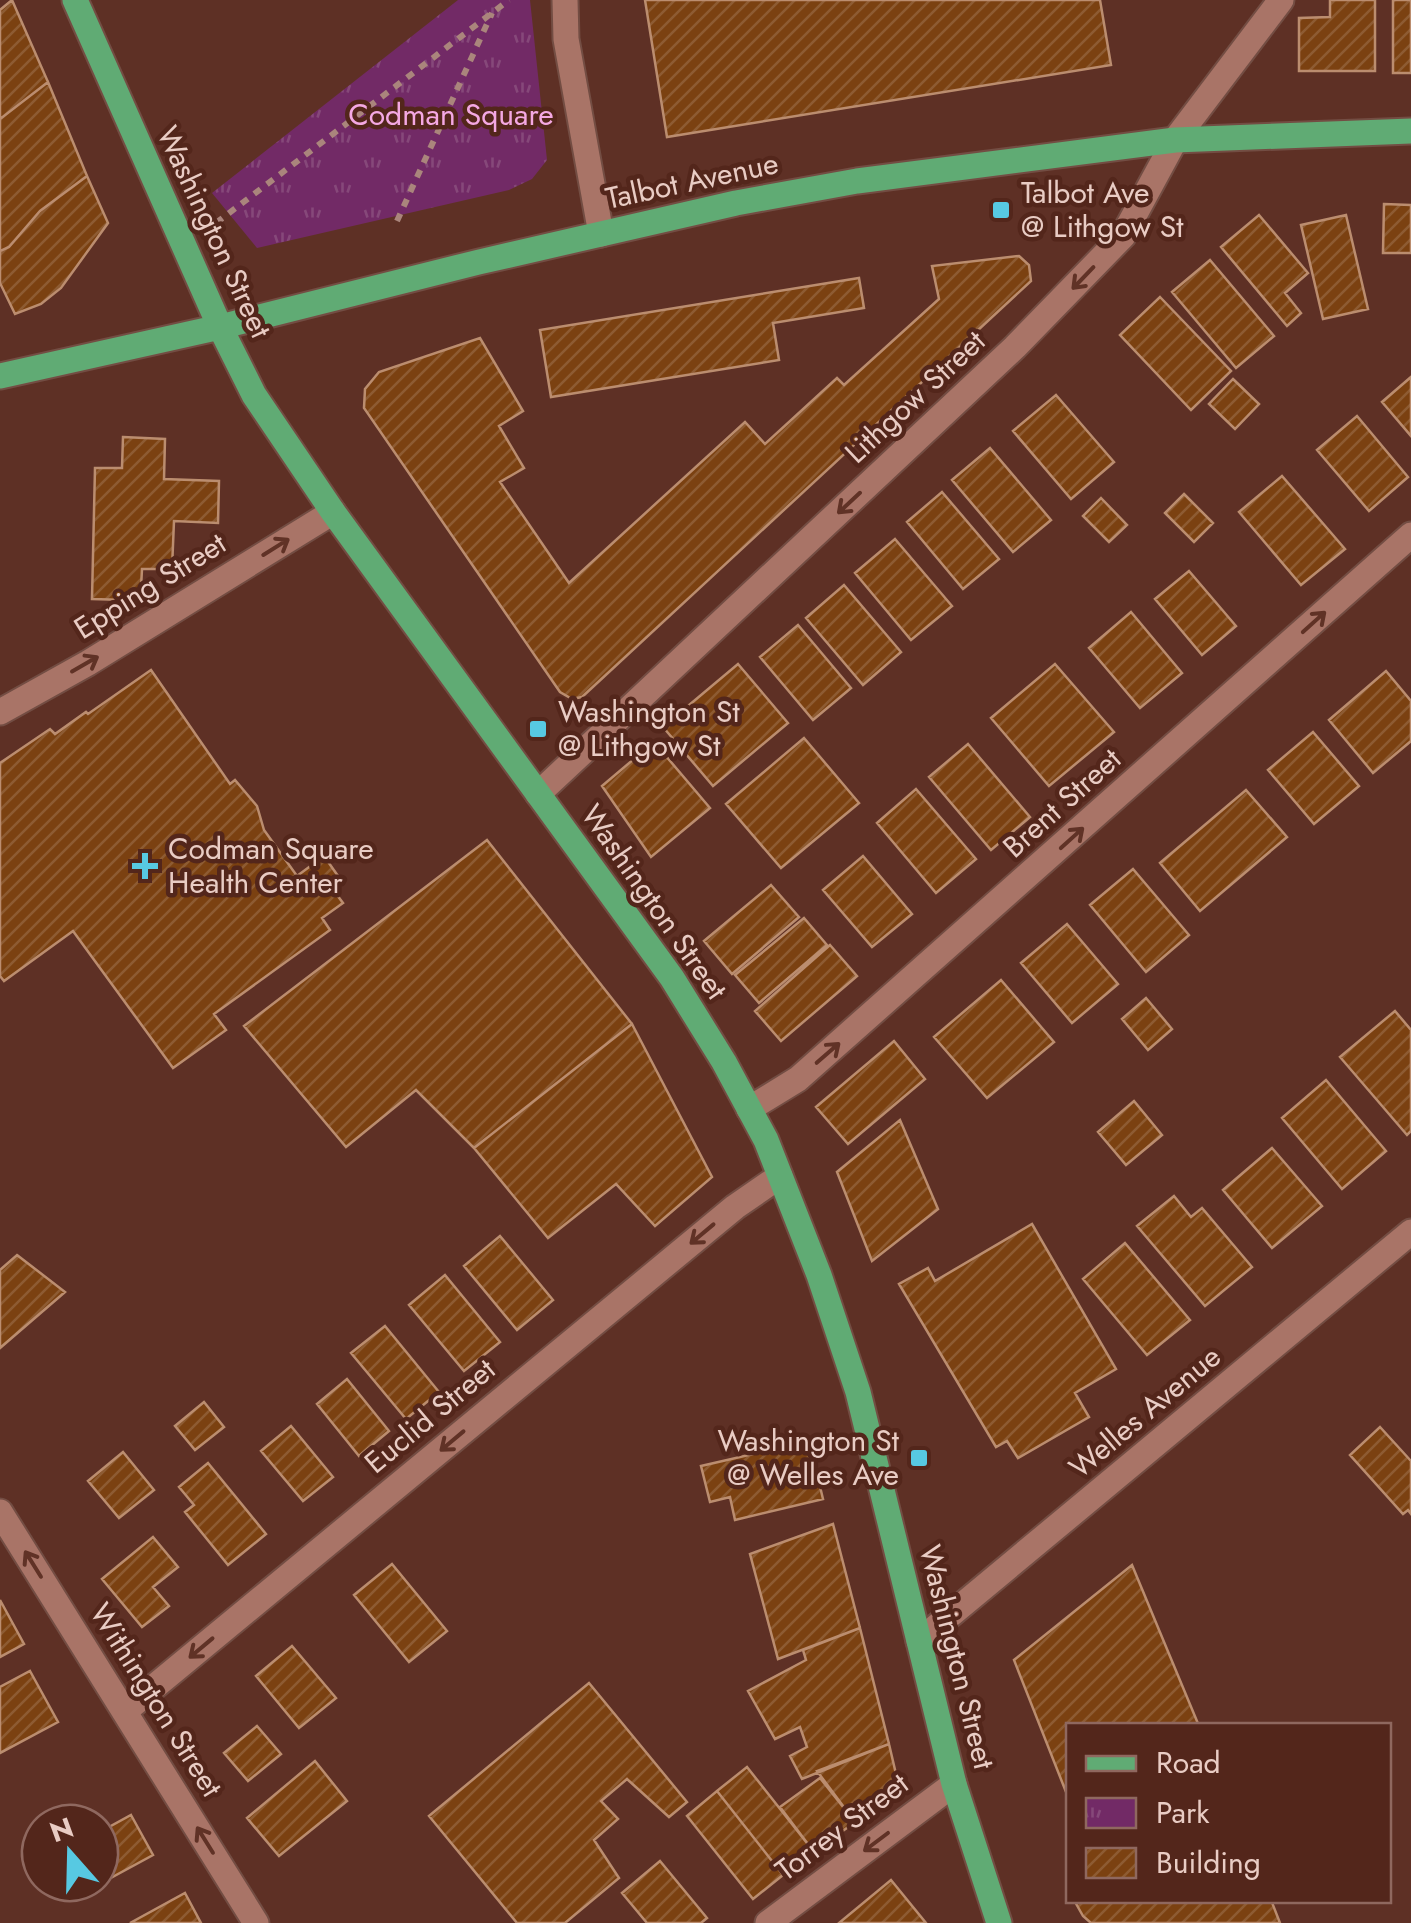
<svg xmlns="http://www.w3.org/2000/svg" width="1411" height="1923" font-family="Jost,sans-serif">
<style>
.park{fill:url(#park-tufts)}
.building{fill:url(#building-hatch);stroke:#bb8d6f;stroke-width:2.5}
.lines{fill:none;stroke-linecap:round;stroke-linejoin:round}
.minor-casing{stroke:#734d43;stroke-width:29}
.major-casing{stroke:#734d43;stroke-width:29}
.path{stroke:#aa857c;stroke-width:6;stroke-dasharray:8 8;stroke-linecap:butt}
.minor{stroke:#a97467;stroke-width:25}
.major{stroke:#60ab74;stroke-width:25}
.oneway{stroke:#603226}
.poi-dot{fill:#57c9e2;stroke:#53261b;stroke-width:4}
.labels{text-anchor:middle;stroke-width:9;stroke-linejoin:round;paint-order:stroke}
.park-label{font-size:30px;fill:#f4a8e3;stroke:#53261b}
.street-label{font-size:30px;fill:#e9ccc4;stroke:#53261b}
.poi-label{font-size:30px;fill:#e9ccc4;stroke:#53261b;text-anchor:start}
</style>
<defs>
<pattern id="park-tufts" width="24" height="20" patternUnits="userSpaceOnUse" patternTransform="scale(2.5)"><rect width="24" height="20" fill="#722a66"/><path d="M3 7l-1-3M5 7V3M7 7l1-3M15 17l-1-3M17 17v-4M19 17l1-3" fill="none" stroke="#86487a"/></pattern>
<pattern id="building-hatch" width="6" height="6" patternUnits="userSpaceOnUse" patternTransform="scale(2.5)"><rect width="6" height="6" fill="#7b4111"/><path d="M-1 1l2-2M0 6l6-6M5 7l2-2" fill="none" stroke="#8e5b32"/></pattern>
</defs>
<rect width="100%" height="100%" fill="#5e3025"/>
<path class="park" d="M458,0h72l17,160 -15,19 -23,11 -252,58 -45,-55z"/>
<path class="building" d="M12,0l36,82 -48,37v-109z
M645,0h455l11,65 -444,72z
M1330,0h45v71h-76v-53l31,-1z
M1393,0h18v73h-18z
M48,82l39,94 -47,35 -31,36 -9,4v-132z
M87,176l21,47 -47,65 -20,16 -26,10 -15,-31v-32l9,-4 31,-36z
M1384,204l27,1v48h-28z
M1259,215l49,58 -23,20 16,20 -14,13 -66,-79z
M1346,215l22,94 -45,10 -22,-94z
M1019,256l10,9 2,16 -449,416 -10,2 -12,-7 -196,-284 1,-19 14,-17 101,-34 43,73 -24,15 25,42 -24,14 69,101 176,-161 20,22 72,-66 7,7 95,-86 -7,-33z
M1210,260l64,76 -38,32 -64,-76z
M859,278l5,30 -91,15 6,37 -228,37 -11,-67z
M1160,297l71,74 -40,39 -71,-75z
M1411,377v59l-29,-34z
M1233,379l26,25 -24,25 -26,-25z
M1056,395l58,67 -43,37 -58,-68z
M1357,416l51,61 -39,34 -52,-61z
M123,437l42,2 -1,40 55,2 -1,42 -44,-2 -2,48h-30l-1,19 -15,12 -34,-1 3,-131h27z
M990,448l61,72 -38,32 -61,-72z
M1282,476l63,73 -44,36 -62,-73z
M942,492l57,67 -36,30 -56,-67z
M1184,494l29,29 -19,19 -29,-29z
M1101,498l26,27 -18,17 -26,-26z
M895,539l57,67 -41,34 -56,-67z
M1189,571l47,55 -34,29 -47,-56z
M844,585l57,67 -38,33 -57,-67z
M1131,612l51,61 -42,35 -51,-60z
M798,625l53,63 -38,32 -53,-63z
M738,664l50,59 -75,63 -50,-59z
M1055,664l59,68 -65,54 -58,-68z
M151,670l79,114 5,-4 22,26 7,24 33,46 27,-20 14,20 -10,7 15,20 -21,15 8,12 -116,84 12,16 -53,38 -100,-137 -69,50 -4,-5v-213l50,-34 5,5 31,-22 2,2z
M1386,671l25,30v40l-38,32 -44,-53z
M1313,732l46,54 -45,38 -46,-54z
M804,738l55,65 -78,65 -55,-64z
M654,742l56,66 -59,49 -49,-71z
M968,744l62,73 -39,33 -62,-73z
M916,789l60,70 -40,34 -59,-70z
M1246,790l41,47 -87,74 -40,-48z
M487,840l145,184 -158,124 -58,-58 -70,57 -102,-121z
M863,856l49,58 -40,33 -49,-57z
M1133,869l56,66 -43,37 -56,-67z
M771,885l28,32 -67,57 -28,-33z
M804,918l23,27 -68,58 -24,-28z
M1067,924l51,60 -46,39 -51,-60z
M830,945l27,31 -76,65 -26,-30z
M1001,980l53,62 -67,56 -53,-61z
M1146,998l26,31 -24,21 -26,-31z
M1395,1011l16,19v101l-4,4 -67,-78z
M632,1024l80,153 -57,49 -39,-42 -68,54 -74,-90z
M894,1041l31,38 -77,65 -32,-37z
M1326,1080l60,71 -44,38 -60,-71z
M1134,1101l28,34 -36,30 -28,-33z
M900,1120l38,89 -66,52 -35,-89z
M1272,1148l50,58 -50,42 -49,-58z
M1174,1196l17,21 11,-9 50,59 -47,39 -68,-80z
M1032,1224l84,145 -41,24 14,24 -71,41 -11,-17 -11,6 -97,-163 29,-16 7,13z
M500,1236l53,64 -36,30 -53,-64z
M1125,1243l65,77 -43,35 -64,-76z
M17,1255l48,37 -65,56v-78z
M445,1275l55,67 -36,29 -55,-66z
M385,1326l54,66 -33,27 -55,-66z
M347,1379l42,52 -30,25 -42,-52z
M204,1402l20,25 -29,23 -20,-24z
M291,1426l42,51 -30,24 -42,-50z
M1380,1427l31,34v53l-3,-4 -5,4 -53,-59z
M809,1441l14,58 -88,21 -5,-23 -20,5 -9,-36z
M123,1452l31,38 -35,28 -31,-37z
M208,1463l58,71 -38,31 -43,-53 9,-7 -15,-18z
M833,1524l27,104 -82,31 -28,-105z
M153,1537l25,30 -25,20 16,19 -27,21 -40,-48z
M392,1564l55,67 -38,31 -55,-67z
M1132,1565l67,161h-131v71l-54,-137z
M0,1600l24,44 -24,13z
M860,1628l29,116 -87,35 -12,-23 17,-9 -7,-20 -25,12 -27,-48 58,-31 -3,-10z
M292,1646l44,52 -37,30 -43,-52z
M30,1671l28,51 -58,31v-66z
M589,1683l98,119 -18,15 -42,-38 -26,22 17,18 -24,21 25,38 -54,45h-48l-88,-107z
M257,1726l24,28 -33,27 -24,-28z
M889,1744l10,43 -44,35 -38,-51z
M315,1761l32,40 -68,55 -32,-38z
M747,1767l67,85 -31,23 -66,-84z
M820,1778l35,44 -41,30 -34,-45z
M717,1791l66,84 -30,24 -66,-83z
M131,1815l22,40 -83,45 -9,-17h39v-51z
M660,1861l47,57 -6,5h-54l-25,-30z
M891,1880l35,43h-87z
M185,1893l16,30h-71z
M1074,1900h197l9,23h-189l-8,-7z"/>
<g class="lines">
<g class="minor-casing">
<path id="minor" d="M565,0l1,39 35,195
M0,712l88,-49 245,-151
M538,794l477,-447 108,-111 52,-96 106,-140
M749,1109l49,-30 613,-544
M0,1512l256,411
M919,1641l492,-409
M125,1711l610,-504 45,-31
M768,1923l186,-139"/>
</g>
<g class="major-casing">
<path id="major" d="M75,0l145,327 34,68 79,117 339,466 52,84 42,78 53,135 39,117 96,392 45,139
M0,376l220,-49 259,-65 257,-59 121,-22 318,-41 236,-9"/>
</g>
<path class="path" d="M397,221l95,-208
M216,223l293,-223"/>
<use href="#minor" class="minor"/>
<use href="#major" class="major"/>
</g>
<defs><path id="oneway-shaft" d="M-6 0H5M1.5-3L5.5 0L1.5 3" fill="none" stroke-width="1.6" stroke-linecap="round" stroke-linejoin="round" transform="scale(2.5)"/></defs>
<g class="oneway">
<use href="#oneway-shaft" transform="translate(1083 278) rotate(134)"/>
<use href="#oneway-shaft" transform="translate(849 503) rotate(137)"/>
<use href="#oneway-shaft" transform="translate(276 547) rotate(-32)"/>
<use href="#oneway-shaft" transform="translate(1314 622) rotate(-42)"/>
<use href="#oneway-shaft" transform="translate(85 664) rotate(-30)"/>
<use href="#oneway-shaft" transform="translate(1072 838) rotate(-42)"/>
<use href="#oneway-shaft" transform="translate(828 1053) rotate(-41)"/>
<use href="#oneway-shaft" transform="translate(702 1234) rotate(140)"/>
<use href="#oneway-shaft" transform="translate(452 1441) rotate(140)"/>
<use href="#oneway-shaft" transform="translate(33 1564) rotate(-122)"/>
<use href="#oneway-shaft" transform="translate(201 1648) rotate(140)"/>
<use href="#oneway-shaft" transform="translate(205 1840) rotate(-122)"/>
<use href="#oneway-shaft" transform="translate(876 1842) rotate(143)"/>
</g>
<g class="poi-dot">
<rect x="991" y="200" width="20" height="20" rx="5"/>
<rect x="528" y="719" width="20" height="20" rx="5"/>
<path d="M140 851h10v10h10v10h-10v10h-10v-10h-10v-10h10z"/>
<rect x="909" y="1448" width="20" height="20" rx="5"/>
</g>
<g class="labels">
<g class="park-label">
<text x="451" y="125">Codman Square</text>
</g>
<g class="street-label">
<text transform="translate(692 181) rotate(-12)" y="10">Talbot Avenue</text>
<text transform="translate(214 232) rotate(65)" y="10">Washington Street</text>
<text transform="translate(915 397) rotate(-43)" y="10">Lithgow Street</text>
<text transform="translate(150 586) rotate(-32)" y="10">Epping Street</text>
<text transform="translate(1062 803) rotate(-42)" y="10">Brent Street</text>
<text transform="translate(654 902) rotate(55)" y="10">Washington Street</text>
<text transform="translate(1145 1412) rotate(-40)" y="10">Welles Avenue</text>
<text transform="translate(430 1416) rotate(-40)" y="10">Euclid Street</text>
<text transform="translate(957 1657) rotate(76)" y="10">Washington Street</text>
<text transform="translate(156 1700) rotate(58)" y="10">Withington Street</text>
<text transform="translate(842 1827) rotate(-37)" y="10">Torrey Street</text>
</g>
<g class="poi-label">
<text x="1021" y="203">Talbot Ave<tspan x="1021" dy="34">@ Lithgow St</tspan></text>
<text x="558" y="722">Washington St<tspan x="558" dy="34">@ Lithgow St</tspan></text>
<text x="168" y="859">Codman Square<tspan x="168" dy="34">Health Center</tspan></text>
<text x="899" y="1451" text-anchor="end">Washington St<tspan x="899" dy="34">@ Welles Ave</tspan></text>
</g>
</g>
<rect x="1066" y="1723" width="325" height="180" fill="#53261b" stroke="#8f685f" stroke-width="2.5"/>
<rect x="1086" y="1756" width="50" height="15" fill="#60ab74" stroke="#8f685f" stroke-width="2.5"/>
<text x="1156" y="1773" font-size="30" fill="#e9ccc4">Road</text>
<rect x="1086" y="1798" width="50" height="30" fill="url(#park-tufts)" stroke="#8f685f" stroke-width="2.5"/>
<text x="1156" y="1823" font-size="30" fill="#e9ccc4">Park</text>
<rect x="1086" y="1848" width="50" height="30" fill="url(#building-hatch)" stroke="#8f685f" stroke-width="2.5"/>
<text x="1156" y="1873" font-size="30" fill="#e9ccc4">Building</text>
<g transform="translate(70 1853) rotate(340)"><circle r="48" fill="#53261b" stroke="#8f685f" stroke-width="2.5"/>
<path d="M0-8L18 38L0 25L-18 38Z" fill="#57c9e2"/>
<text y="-15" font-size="28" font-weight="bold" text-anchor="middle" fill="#e9ccc4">N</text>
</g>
</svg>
